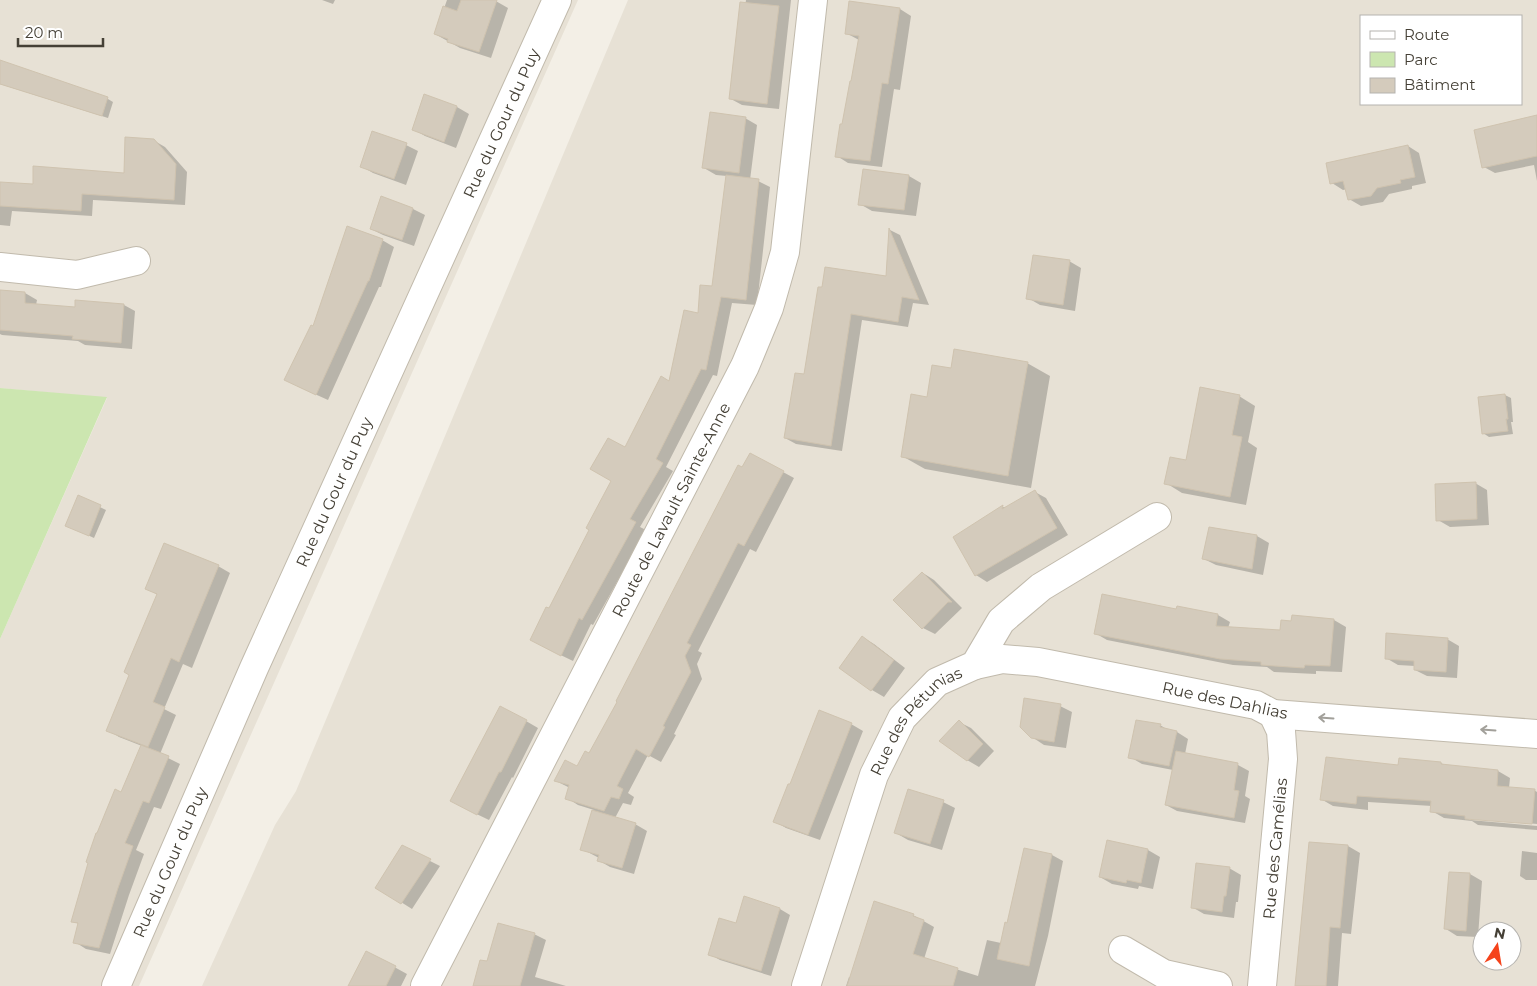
<svg xmlns="http://www.w3.org/2000/svg" width="1537" height="986" font-family="Montserrat,sans-serif">
<style>
.residential{fill:#e7e1d5;fill-rule:evenodd}
.green{fill:#cce6b0}
.shadow{fill:#0003}
.building{fill:#d4cbbc;stroke:#cfc3af}
.lines{fill:none;stroke-linecap:round;stroke-linejoin:round}
.minor-casing{stroke:#c1baac;stroke-width:30}
.minor{stroke:#fff;stroke-width:28}
.oneway{stroke:#a2a09a}
.labels{text-anchor:middle;stroke-width:4.5;stroke-linejoin:round;paint-order:stroke}
.street-label{font-size:16px;fill:#454036;stroke:#fff}
</style>
<rect width="100%" height="100%" fill="#f3efe6"/>
<path class="residential" d="M0,0h578l-439,986h-139v-347l107,-241 -107,-10z
M628,0h909v986h-1335l73,-161 21,-34zM1361,16h160v88h-160zM1482,931h30v30h-30z"/>
<path class="green" d="M0,388l107,9 -107,242z"/>
<path class="shadow" d="M322,0h13l-2,4z
M447,0h47l14,8 -17,50 -31,-10 -25,-14z
M746,0h45l-12,109 -37,-4 -11,-6z
M900,9l11,7 -11,74 -6,-1 -12,78 -34,-4 -11,-7 15,-73 7,-43 -13,-7z
M0,62l108,37 5,3 -5,16 -108,-34z
M425,95l32,12 12,7 -13,34 -31,-12 -12,-7z
M745,118l12,7 -7,55 8,1 12,6 -13,118 -25,-2 -15,73 -4,-1 -47,92 7,4 -33,56 6,3 -53,95 -2,-1 -18,37 -31,-15 7,-37 42,-80 22,-49 12,-31 45,-67 29,-67 14,-28 14,-111 -11,-1 -12,-7z
M1537,118v63l-3,-16 -39,8 -11,-6z
M372,133l34,12 12,6 -12,34 -33,-12 -12,-7z
M153,140l12,7 22,25 -2,33 -92,-5 -1,16 -80,-5 -2,15 -10,-1v-42l34,2 91,-11z
M1408,146l11,7 7,30 -14,3v3l-23,5 -6,8 -22,4 -12,-7 -2,-10 -4,1 -11,-7z
M864,170l45,6 12,7 -5,33 -44,-5 -12,-7z
M382,198l31,11 12,6 -11,31 -31,-11 -12,-6z
M890,230l10,5 29,70 -16,-2 -5,24 -46,-7 -20,131 -46,-7 -11,-6 20,-63 18,-87 65,-11z
M382,240l12,7 -13,40h-2l-51,113 -31,-14 17,-58z
M1069,261l12,7 -6,43 -35,-6 -12,-7z
M0,291l25,2 12,7 -1,5 40,3 48,-3 11,6 -3,38 -47,-4 -7,-4 -76,-6 -2,-1z
M1027,363l23,13 -19,112 -106,-19 -23,-13 26,-57z
M1505,395l6,3 2,24h-2l2,12 -24,3 -6,-4z
M1239,396l16,10 -7,36 9,6 -11,57 -64,-12 -16,-10 21,-22z
M743,468l40,4 11,6 -38,74 -6,-3 -52,102 4,2 -5,11 5,15 -28,55 2,1 -15,27 -13,-7 -20,38 6,4 -3,8 -8,-2 -8,15 20,6 12,7 -13,43 -24,-7 -12,-7 1,-2 -17,-9 12,-39 -16,-5 -11,-7 3,-10 -14,-7 21,-13 12,-13z
M1475,483l12,7 2,35 -39,2 -12,-7z
M1035,492l11,6 22,37 -81,47 -11,-7 -21,-38 48,-30 3,1z
M79,497l27,13 -12,28 -22,-10z
M1210,528l47,8 12,7 -6,32 -47,-10 -12,-6z
M218,566l12,7 -38,95 -9,-4 -19,45 12,6 -16,39 20,10 -19,45 -7,-2 -18,43 8,4 -15,41 -19,59 -24,-5 -11,-7 4,-18 -7,-3 50,-127 20,-48 -23,-9 -11,-7 22,-55 28,-80 -12,-7z
M923,573l11,7 28,28 -27,26 -12,-6z
M1177,611l41,4 12,7 -2,6 53,3 53,-11 12,7 -4,45 -26,-1v3l-42,-2 -7,-5 -34,-2 -126,-25 -12,-7z
M862,637l12,7 31,24 -21,29 -12,-7 -31,-23z
M1447,639l12,7 -2,32 -30,-2 -12,-6v-4l-17,-1 -12,-7z
M1060,706l12,6 -6,36 -22,-3 -12,-8z
M526,721l12,7 -25,50 -1,-1 -23,43 -25,-12z
M959,722l12,6 23,23 -15,16 -12,-7z
M851,724l12,7 -43,109 -34,-12 -12,-7 16,-35z
M1160,725l8,5 9,2 11,7 -3,15 53,11 11,6 -4,25 5,3 -5,24 -68,-12 -11,-6 7,-35 -31,-6 -12,-7z
M1441,763l5,3 52,5 12,7 -1,10 25,2 3,2v32l-69,-6 2,2 67,6v4l-59,-5 -6,-4 -28,-3 -12,-7v-5l-64,-4v8l-35,-4 -12,-7 78,-33z
M943,802l12,6 -13,42 -34,-10 -12,-7z
M1348,846l12,7 -9,81 -9,-1 -4,53h-42z
M402,847l38,19 -28,43 -35,-22z
M1025,850l27,5 11,6 -15,75 -13,50h-189l3,-9 2,1 62,-63 21,12 -10,32 54,17 9,-36 14,3 7,-19z
M1148,850l12,7 -7,32 -14,-3 -1,3 -26,-5 -12,-7z
M1522,851l15,2v27h-11l-6,-4z
M1229,868l12,7 -3,27h-2l-2,16 -30,-4 -12,-7z
M1450,873l20,1 12,7 -4,56 -21,-1 -11,-7z
M744,898l36,11 10,6 -19,61 -51,-16 -11,-6 28,-30z
M534,934l12,6 -11,37 31,9h-92l14,-23z
M367,952l40,22 -6,12h-51z"/>
<path class="building" d="M461,0h36l-18,52 -32,-10 1,-3 -14,-5 9,-28 14,5z
M849,1l51,7 -12,76 -6,-1 -12,78 -35,-4 5,-33h2l8,-43h1l8,-45 -14,-2z
M740,2l39,4 -12,98 -38,-5z
M0,60l108,37 -6,19 -102,-32z
M424,94l33,12 -13,36 -32,-12z
M710,112l36,5 -7,56 -37,-5z
M1537,115v41l-55,12 -8,-38z
M372,131l35,12 -13,36 -34,-12z
M125,137l29,2 22,25 -2,36 -92,-6 -1,17 -81,-5v-24l33,2v-18l91,7z
M1408,145l7,32 -15,3 1,3 -24,5 -6,8 -23,4 -5,-19 -13,3 -4,-21z
M863,169l46,6 -5,35 -46,-5z
M726,175l33,4 -13,121 -25,-3 -15,73 -5,-1 -45,90 7,4 -33,56 6,3 -54,98 -3,-2 -18,38 -31,-16 16,-33 3,1 40,-78 -3,-2 25,-47 -21,-12 18,-31 17,9 36,-71 8,5 15,-71 14,3 2,-28 12,1z
M381,196l32,12 -11,32 -32,-11z
M347,226l36,13 -14,42h-1l-52,114 -32,-15 27,-55 2,1z
M889,228l30,72 -17,-3 -4,25 -47,-8 -20,132 -47,-8 11,-65 9,1 14,-87h4l3,-20 61,9z
M1033,255l37,5 -7,45 -37,-6z
M0,290l25,2v11l50,4v-7l49,4 -3,39 -49,-4 1,-3 -73,-6z
M954,349l74,13 -20,114 -107,-19 10,-63 16,3 5,-32 19,3z
M1200,387l40,8 -8,40 10,2 -12,60 -66,-13 6,-27 16,3z
M1505,394l3,25h-2l2,12 -26,3 -4,-37z
M750,453l34,18 -40,75 -6,-3 -51,100 4,2 -6,11 6,16 -28,54 2,1 -16,30 -13,-8 -19,37 6,3 -4,10 -8,-2 -7,14 -39,-12 4,-14 -15,-4 11,-21 12,6 8,-15 4,2 28,-51 -1,-1 122,-236 4,2z
M1476,482l1,37 -41,2 -1,-37z
M1035,490l22,38 -82,48 -22,-39 50,-32 -1,4z
M78,495l23,10 -12,31 -24,-10z
M1209,527l48,8 -5,34 -50,-10z
M164,543l55,22 -40,97 -8,-4 -18,44 12,5 -17,40 -42,-16 23,-56 -5,-3 33,-78 -12,-5z
M922,572l30,30h-4l-26,27 -29,-29z
M1102,594l74,15 1,-3 41,8 -2,12 64,4 1,-10 10,1 1,-6 42,4 -4,47 -25,-1 -1,3 -43,-3v-3l-41,-3 -126,-25z
M1386,633l62,5 -2,34 -32,-2v-9l-29,-2z
M862,636l32,24 -23,31 -32,-23z
M1024,698l37,6 -7,38 -23,-4 -11,-11z
M500,706l27,14 -26,52h-2l-22,43 -27,-14z
M819,710l33,13 -44,112 -35,-13 15,-38h2z
M959,720l24,24 -16,17 -28,-20z
M1136,720l25,4 -1,3 17,4 -8,35 -41,-8z
M141,745l28,11 -20,47 -6,-2 -18,42 8,3 -15,42 -19,60 -26,-5 5,-20 -7,-1 17,-59 -2,-1 10,-29h1l18,-44 6,3z
M1176,751l62,12 -4,27 5,1 -5,27 -69,-13z
M1326,757l72,8 1,-7 42,4v2l57,6 -1,16 38,3 -3,35 -67,-5v-3l-35,-4 1,-11 -74,-5 -1,8 -36,-4z
M908,789l36,11 -14,44 -36,-11z
M592,810l44,13 -14,45 -25,-7 2,-6 -19,-5z
M1107,840l41,9 -7,34 -14,-3 -1,3 -27,-6z
M1309,842l39,3 -8,83 -10,-1 -4,59h-31z
M402,845l29,14 -30,45 -26,-16z
M1024,848l28,6 -23,112 -32,-7 8,-37 2,1z
M1196,863l34,4 -4,29h-2l-2,16 -31,-4z
M1449,872l21,1 -4,58 -22,-2z
M744,896l36,12 -19,63 -53,-16 11,-37 17,5z
M874,901l40,13 -1,2 11,4 -11,34 45,14 -5,18h-106z
M498,923l37,10 -15,53h-47l7,-26 7,1z
M366,951l30,15 -10,20h-38z"/>
<g class="lines">
<g class="minor-casing">
<g id="minor">
<path d="M0,267l77,8 59,-14"/>
<path d="M975,665l27,-6 36,3 218,43 17,9 264,20"/>
<path d="M1123,950l41,24 54,12"/>
<path id="s1" d="M116,986l138,-318 303,-668"/>
<path id="s2" d="M425,986l320,-620 24,-58 16,-56 28,-252"/>
<path id="s3" d="M806,986l68,-211 28,-57 35,-36 38,-17 26,-44 40,-34 116,-70"/>
<path id="s4" d="M1262,986l21,-227 -2,-28 -8,-17"/>
</g>
</g>
<use href="#minor" class="minor"/>
</g>
<defs><path id="oneway-shaft" d="M-6 0H5M1.5-3L5.5 0L1.5 3" fill="none" stroke-width="1.6" stroke-linecap="round" stroke-linejoin="round" transform="scale(1.25)"/></defs>
<g class="oneway">
<use href="#oneway-shaft" transform="translate(1326 718) rotate(-176)"/>
<use href="#oneway-shaft" transform="translate(1488 730) rotate(-176)"/>
</g>
<g class="labels">
<g class="street-label">
<text dy="6" stroke="none"><textPath href="#s1" startOffset="945">Rue du Gour du Puy</textPath></text>
<text dy="6" stroke="none"><textPath href="#s1" startOffset="540">Rue du Gour du Puy</textPath></text>
<text dy="6" stroke="none"><textPath href="#s2" startOffset="536">Route de Lavault Sainte-Anne</textPath></text>
<text transform="translate(1225 700) rotate(12)" y="6">Rue des Dahlias</text>
<text dy="6" stroke="none"><textPath href="#s3" startOffset="292">Rue des Pétunias</textPath></text>
<text dy="6" stroke="none"><textPath href="#s4" startOffset="138">Rue des Camélias</textPath></text>
<text dy="6" stroke="none"><textPath href="#s1" startOffset="135">Rue du Gour du Puy</textPath></text>
</g>
</g>
<rect x="1360" y="15" width="162" height="90" fill="#ffffff" stroke="#b5b3af"/>
<rect x="1370" y="31" width="25" height="8" fill="#ffffff" stroke="#b5b3af"/>
<text x="1404" y="40" font-size="15" fill="#454036">Route</text>
<rect x="1370" y="52" width="25" height="15" fill="#cce6b0" stroke="#b5b3af"/>
<text x="1404" y="65" font-size="15" fill="#454036">Parc</text>
<rect x="1370" y="78" width="25" height="15" fill="#d4cbbc" stroke="#b5b3af"/>
<text x="1404" y="90" font-size="15" fill="#454036">Bâtiment</text>
<g transform="translate(1497 946) rotate(12)"><circle r="24" fill="#ffffff" stroke="#b5b3af"/>
<path d="M0-4L9 19L0 12L-9 19Z" fill="#f5431b"/>
<text y="-8" font-size="14" font-weight="bold" text-anchor="middle" fill="#454036">N</text>
</g>
<path d="M18 38v8h85v-8" fill="none" stroke="#454036" stroke-width="2.5"/>
<text x="25" y="38" font-size="15" fill="#454036" stroke="#ffffff" stroke-width="4" paint-order="stroke">20 m</text>
</svg>
